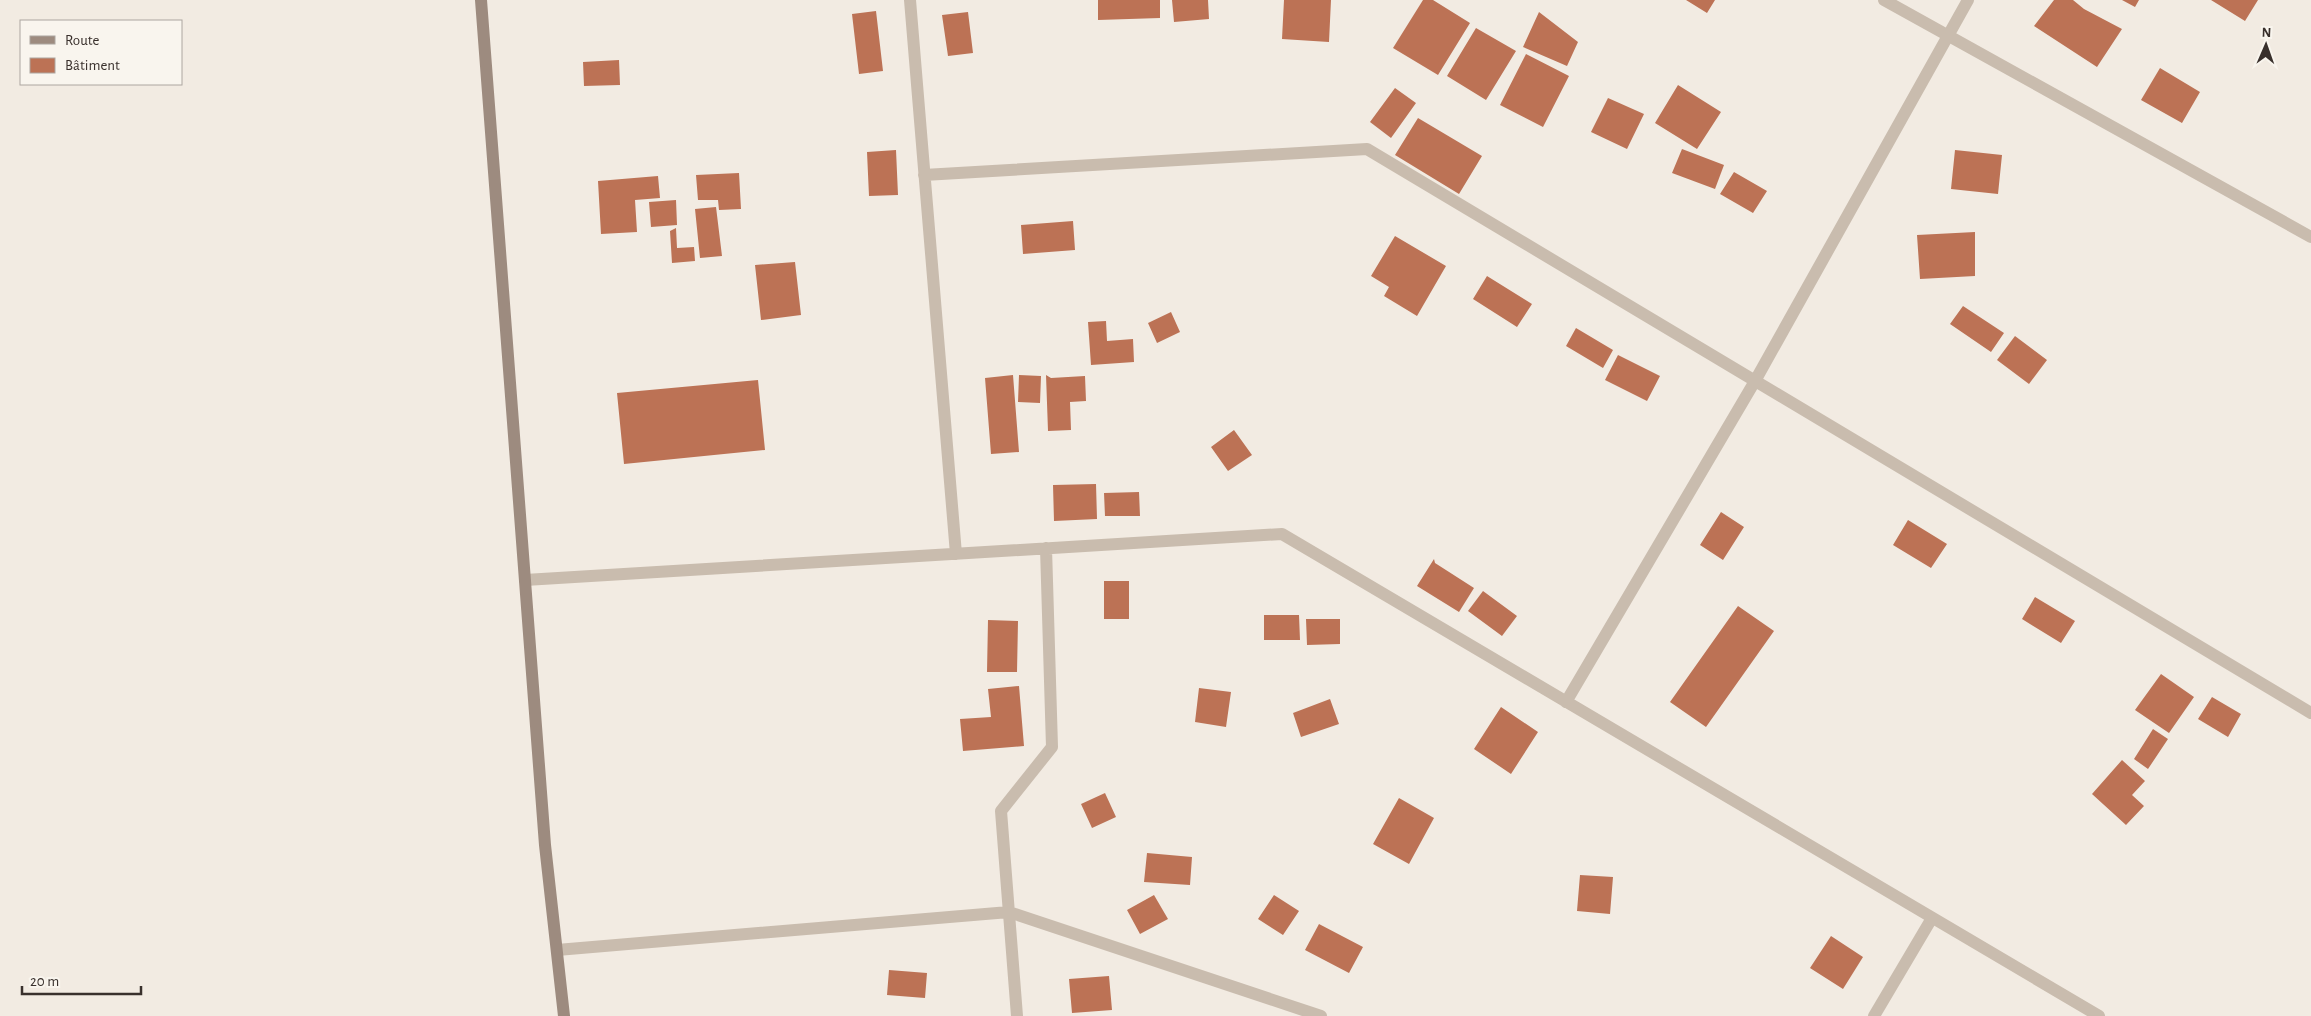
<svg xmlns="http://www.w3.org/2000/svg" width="2311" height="1016" font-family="'Alegreya Sans',sans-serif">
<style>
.building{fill:#bc7255}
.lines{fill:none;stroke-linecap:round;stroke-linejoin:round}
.street{stroke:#c9bcae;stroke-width:12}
.secondary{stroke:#9d8b7f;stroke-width:12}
</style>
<rect width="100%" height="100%" fill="#f2ebe2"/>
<path class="building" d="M1098,0h62v18l-62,2z
M1172,0h36l1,19 -35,3z
M1284,0h47l-2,42 -47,-3z
M1423,0h10l37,23 -32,52 -45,-27z
M1686,0h29l-8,13z
M2054,0h19l11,9 38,20 -25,38 -63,-41z
M2122,0h17l-4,7z
M2211,0h47l-13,21z
M876,11l7,60 -24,3 -7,-60z
M968,12l5,41 -25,3 -6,-41z
M1539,12l39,30 -11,24 -44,-19z
M1476,28l40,23 -30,49 -39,-24z
M1526,54l43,22 -26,51 -43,-22z
M619,60l1,25 -36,1 -1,-24z
M2160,68l40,24 -18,31 -41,-23z
M1678,85l43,27 -24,37 -42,-26z
M1395,88l21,15 -25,35 -21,-16z
M1608,98l36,16 -17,35 -36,-17z
M1418,118l64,38 -23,38 -64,-39z
M1682,149l42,16 -9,24 -43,-16z
M896,150l2,45 -29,1 -2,-44z
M1955,150l47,5 -4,39 -47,-5z
M1734,172l33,19 -14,22 -33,-19z
M739,173l2,36 -22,1 -1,-10h-20l-2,-25z
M658,176l2,22 -25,2 2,32 -36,2 -3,-53z
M676,200l1,25 -26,2 -2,-25z
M716,207l6,49 -22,2 -5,-49z
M1073,221l2,29 -52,4 -2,-29z
M676,228l1,20 17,-1 1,14 -23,2 -2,-32z
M1975,232v44l-55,3 -3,-44z
M1395,236l51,30 -29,50 -33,-20 5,-9 -18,-11z
M795,262l6,53 -40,5 -6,-55z
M1487,276l45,28 -15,23 -44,-28z
M1963,306l41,27 -13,19 -41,-28z
M1171,312l9,20 -23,11 -9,-20z
M1106,321l1,20 26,-2 1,23 -43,3 -3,-43z
M1576,328l37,22 -10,18 -37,-22z
M2015,336l32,24 -18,24 -32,-24z
M1618,355l42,21 -13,25 -42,-21z
M1013,375l6,77 -28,2 -6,-76z
M1019,375l22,1 -1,27 -22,-1z
M1046,375l5,3 34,-2 1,25 -16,1 1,28 -23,1z
M758,380l7,70 -141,14 -7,-71z
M1234,430l18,25 -24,16 -17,-24z
M1096,484l1,35 -43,2 -1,-36z
M1139,492l1,24h-35l-1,-23z
M1721,512l23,15 -21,33 -23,-15z
M1908,520l39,24 -16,24 -38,-23z
M1434,559l1,4 39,25 -15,24 -42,-26z
M1104,581h25v38h-25z
M1483,591l34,25 -15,20 -34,-25z
M2035,597l40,24 -14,22 -39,-24z
M1738,606l36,25 -68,96 -36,-25z
M1264,615h35l1,25h-36z
M1306,619h34v25l-33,1z
M988,620l30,1 -1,51h-30z
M2161,674l33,23 -25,36 -34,-23z
M1019,686l5,60 -61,5 -3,-32 31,-2 -3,-28z
M1199,688l32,4 -5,35 -31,-5z
M2212,697l29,17 -13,23 -30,-18z
M1330,699l9,25 -38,13 -8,-24z
M1501,707l37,25 -27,42 -37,-25z
M2153,729l15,10 -20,30 -14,-10z
M2122,760l23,21 -13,14 12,11 -18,19 -34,-31z
M1105,793l11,24 -24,11 -11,-24z
M1399,798l35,20 -25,46 -36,-20z
M1147,853l45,4 -2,28 -46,-3z
M1580,875l33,2 -3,37 -33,-3z
M1154,895l14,24 -28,15 -13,-24z
M1274,895l25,16 -16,24 -25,-16z
M1319,924l44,23 -14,26 -44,-23z
M1831,936l32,21 -20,32 -33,-21z
M889,970l38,3 -2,25 -38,-3z
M1109,976l3,34 -40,3 -3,-34z"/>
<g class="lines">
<path class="street" d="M910,0l46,554
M1884,0l427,237
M924,175l443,-26 944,564
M525,580l757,-46 817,482
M1566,702l189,-321 213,-381
M557,950l452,-38 312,104
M1017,1016l-16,-205 51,-64 -6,-199
M1874,1016l58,-98"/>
<path class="secondary" d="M481,0l64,845 19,171"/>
</g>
<rect x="20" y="20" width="162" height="65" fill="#f9f5ee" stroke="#aca6a0"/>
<rect x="30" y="36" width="25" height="8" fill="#9d8b7f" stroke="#aca6a0"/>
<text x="65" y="45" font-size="15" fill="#39302c">Route</text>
<rect x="30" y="58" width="25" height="15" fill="#bc7255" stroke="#aca6a0"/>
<text x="65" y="70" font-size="15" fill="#39302c">Bâtiment</text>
<g transform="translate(2266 45) rotate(2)" stroke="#f9f5ee" stroke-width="4" paint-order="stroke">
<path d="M0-4L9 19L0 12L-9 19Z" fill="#39302c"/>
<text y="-8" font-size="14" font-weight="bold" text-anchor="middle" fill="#39302c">N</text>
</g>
<path d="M22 986v8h119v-8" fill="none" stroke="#39302c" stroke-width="2.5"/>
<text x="30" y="986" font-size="15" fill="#39302c" stroke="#f9f5ee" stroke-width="4" paint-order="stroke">20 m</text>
</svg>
